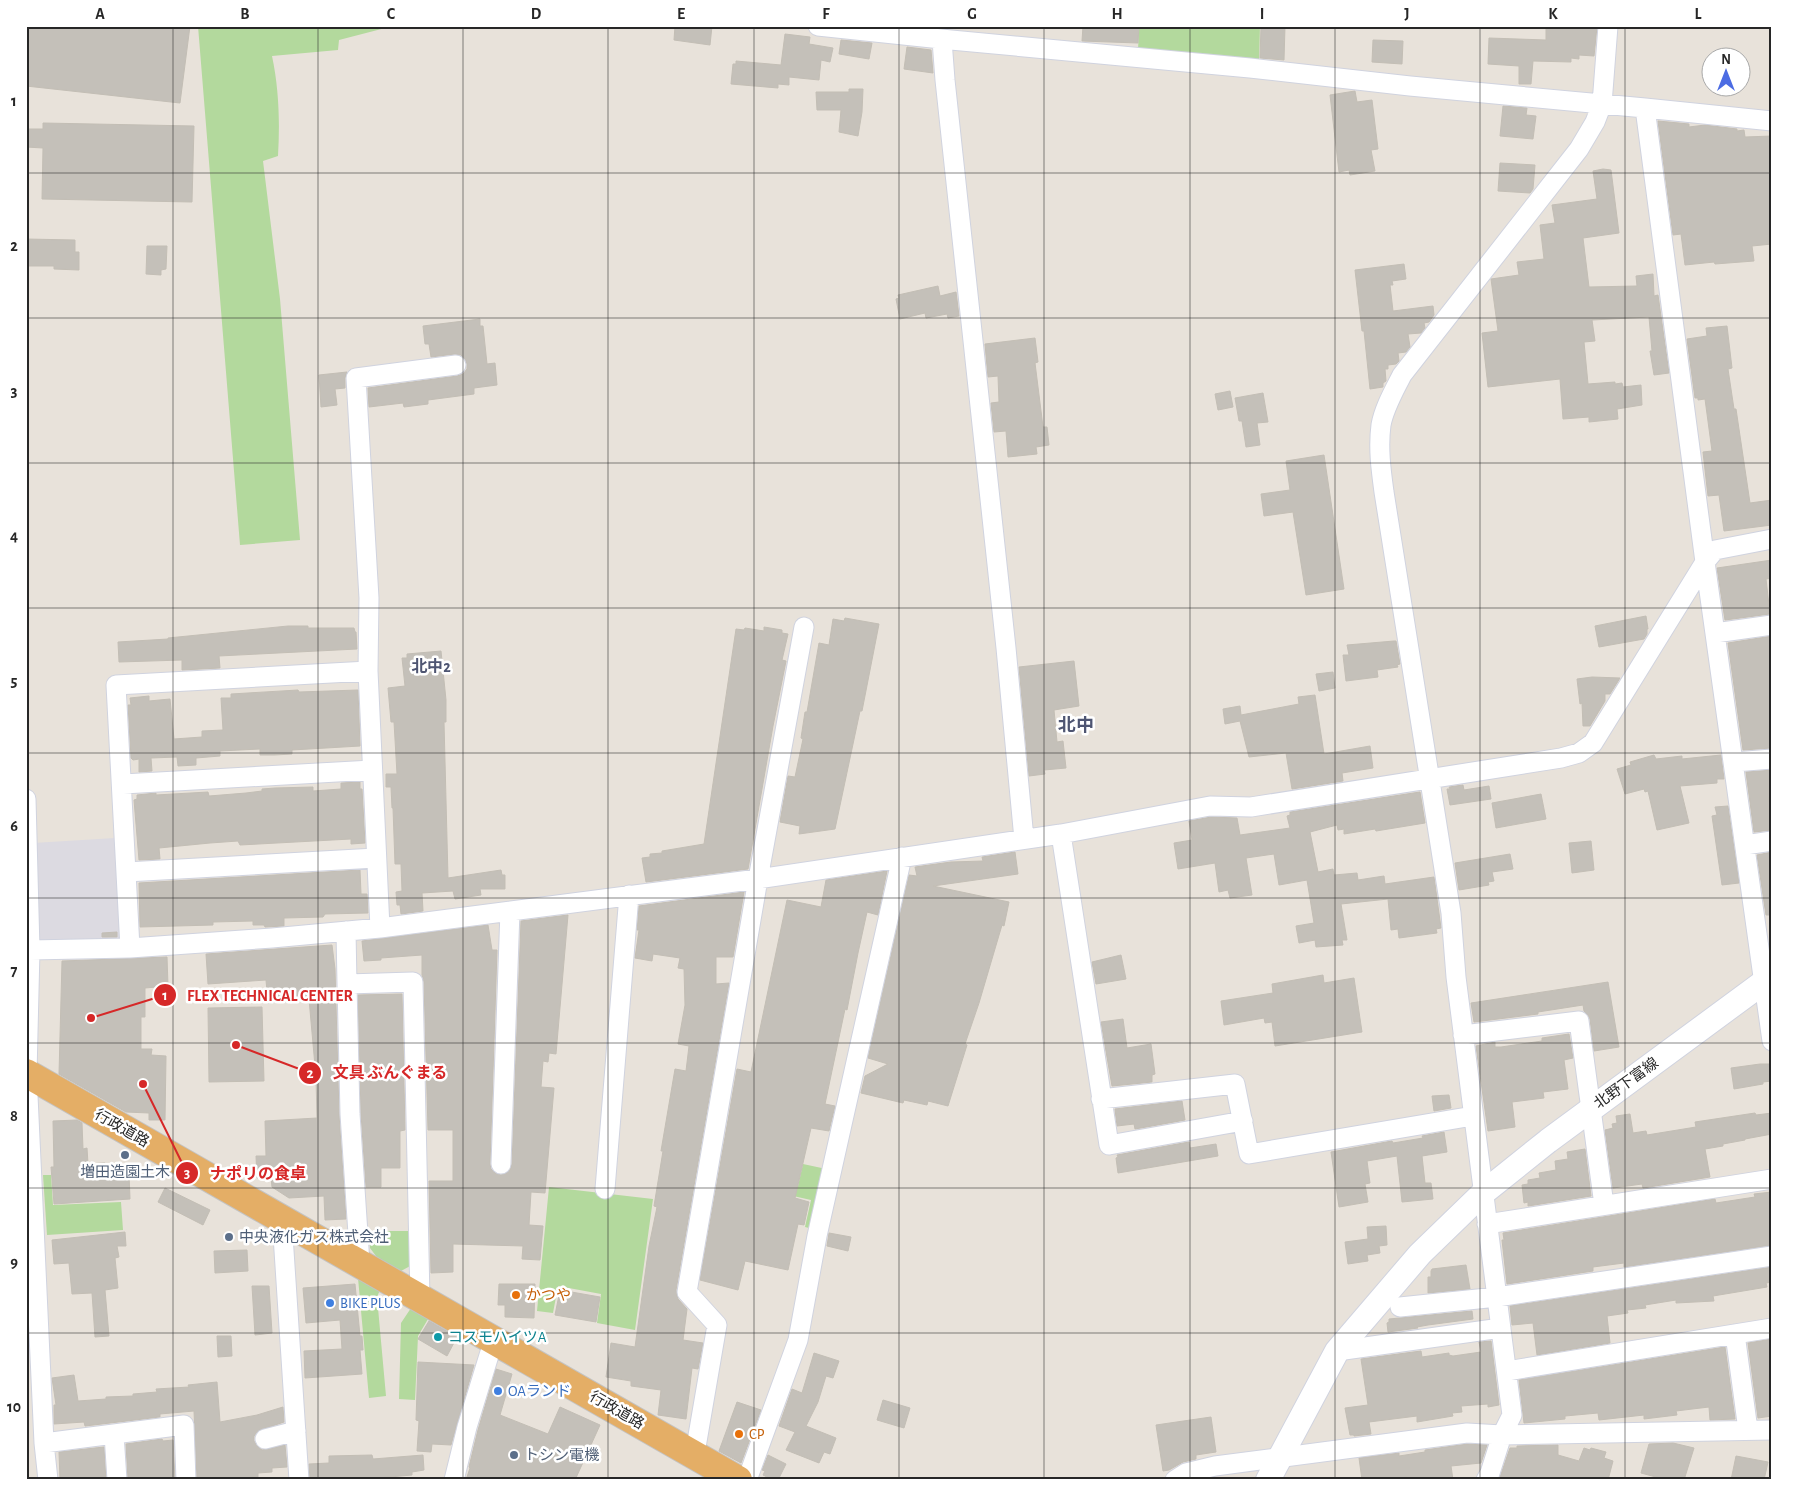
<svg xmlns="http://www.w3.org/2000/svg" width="1798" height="1506" font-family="'Alegreya Sans','Noto Sans JP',sans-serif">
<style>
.industrial{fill:#dcdae1}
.green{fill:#b3d99d}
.building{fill:#c4c0b9;stroke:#c3beb5}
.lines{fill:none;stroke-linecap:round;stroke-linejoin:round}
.minor-casing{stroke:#d0d3df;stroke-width:21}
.tertiary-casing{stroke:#d0d3df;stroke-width:26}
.trunk-casing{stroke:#c3c3c3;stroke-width:30}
.minor{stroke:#fff;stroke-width:19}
.tertiary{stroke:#fff;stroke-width:24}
.trunk{stroke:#e4ae66;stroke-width:28}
.grid{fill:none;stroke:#272727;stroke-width:1;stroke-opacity:0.55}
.service-dot{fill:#5c6f8a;stroke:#fff;stroke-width:2}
.food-dot{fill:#e8710a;stroke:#fff;stroke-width:2}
.shop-dot{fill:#3f7fe0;stroke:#fff;stroke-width:2}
.culture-dot{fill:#0f9aa8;stroke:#fff;stroke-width:2}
.labels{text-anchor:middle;stroke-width:5;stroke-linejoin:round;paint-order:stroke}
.street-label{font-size:15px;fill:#272727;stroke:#fff}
.service-label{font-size:15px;fill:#4e5e75;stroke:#fff;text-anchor:start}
.food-label{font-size:15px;fill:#c56008;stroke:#fff;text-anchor:start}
.shop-label{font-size:15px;fill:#366cbe;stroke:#fff;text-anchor:start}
.culture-label{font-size:15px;fill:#0d838f;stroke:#fff;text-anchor:start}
.neighbourhood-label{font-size:16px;font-weight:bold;fill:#4e5572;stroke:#fff}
.quarter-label{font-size:18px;font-weight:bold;fill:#4e5572;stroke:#fff}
.leader{fill:none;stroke:#d62828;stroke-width:2}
.callout-dot{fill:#d62828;stroke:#fff;stroke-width:2}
.mark-label{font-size:15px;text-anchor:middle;font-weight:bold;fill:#fff}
.callout-label{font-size:16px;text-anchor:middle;font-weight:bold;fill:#d62828;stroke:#fff;stroke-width:5;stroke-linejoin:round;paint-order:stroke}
.neatline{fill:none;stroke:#272727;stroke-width:2}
.grid-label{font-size:16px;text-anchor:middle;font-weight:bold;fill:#272727}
</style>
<rect width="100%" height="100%" fill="#e8e2da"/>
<path class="industrial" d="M115,838l5,102 -83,3 -4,-100z"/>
<path class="green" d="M198,26h195l-54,14 -1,10 -66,6c7,33 8,66 6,100l-15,5 17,138 20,241 -60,5z
M1139,26h121l-1,36 -121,-11z
M803,1164l28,6 -14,60 -12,-3 6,-27 -49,-11 2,-10 34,7z
M43,1175h8l2,30 68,-3 2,28 -76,5z
M549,1187l104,12 -18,131 -38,-7 4,-29 -43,-8 -5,27 -16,-2z
M369,1231h43v34l-11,6 -22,-11 -9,-12z
M358,1278l22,12 -3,7 9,99 -17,2z
M411,1308l17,11 -10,17 -3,64 -16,-1 2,-76z"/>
<path class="building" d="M26,26h164l-10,77 -154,-17z
M675,26h37l-2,19 -36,-5z
M1083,26h56l-1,17 -56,-2z
M1261,26h24l-1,34 -24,-2z
M1546,26l51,1 -3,29 -15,-1v4l-8,-1v4l-38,-1 -2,23h-12v-18l-31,-2 1,-26 57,2z
M785,34l25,3 -1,7 24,4 -3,14 -9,-2 -2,20 -30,-3v8l-11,-1v4l-47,-4 2,-20h3v-3l45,4z
M841,40l31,3 -3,16 -30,-5z
M1373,40l30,1 -1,23 -30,-2z
M907,47l24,3 2,23 -29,-4z
M849,89h14l-1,23 -4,24 -19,-4 2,-22h-24l-1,-18h33z
M1355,91l2,11 15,-2 6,49 -7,1 4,21 -25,4 -1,-5 -10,2 -9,-77z
M1503,106l24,2 -1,7 10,1 -3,23 -33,-3z
M1658,121l31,3v3l16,-2 32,4v2l7,-1 1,7 27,-1v108l-20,2 2,15 -39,3 -1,-2 -29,3 -4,-31 -8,1z
M43,123l151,3 -2,76 -150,-3 1,-51 -17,-1v-18h17z
M1500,163l35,2 -2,24 -3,4 -32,-2z
M1603,169l8,1 8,63 -36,5 6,49 48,-1 -1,-10 17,-2 1,22 4,-1 11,78 -15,2 -4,-24h2l-3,-34 -57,3 3,21 -11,1 4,42 27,-2v2l7,-1 1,4 18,-2 1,20 -25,4 1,10 -29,3v-5l-26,2 -3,-40 -72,8 -6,-54 16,-2 -7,-52 28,-4 -2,-13 27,-3 -4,-34 15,-2 -3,-18 45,-6 -4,-28z
M26,239l49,1v12h4v18l-25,-1v-3h-28z
M147,246h20l-1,23 -5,1v5l-15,-1z
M1404,264l2,15 -14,2 1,4h-3l3,26 40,-5 1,9 -5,7 -5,1 1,5 -4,5 -13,1 2,13 -4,5 -8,1 1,8 -3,3 -8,1v4h-3l1,12 -3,2v4l-13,2 -6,-58h-2l-7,-61z
M938,286l2,10 16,-4 3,24 -11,2 -1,-4 -21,4 -1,-5 -25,6 -4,-20 3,-1 -1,-3z
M480,319v7h3l4,38 8,-1 2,22 -23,3v6l-46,6v4l-24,3 -1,-4 -34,4 -1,-19 89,-12 6,-2 4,-5v-5l-2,-5 -4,-4 -6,-1 -24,3 -2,-13h-4l-2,-18z
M1727,326l5,42 -4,1 6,40h2l14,94 22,-3v25l-48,6 -5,-36 -11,1 -5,-44 9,-1 -7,-52 -7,1v-2h-3l-8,-59 20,-3 -1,-8z
M1035,338l3,24 -3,1 8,64h4l2,18 -13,2 1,7 -29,3 -2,-26 -12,1 -3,-29 8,-1 -1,-26 -10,1 -3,-33z
M347,372l-2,6v10l-10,1 2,16 -16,2 -2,-32z
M1230,391l3,16 -15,3 -3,-16z
M1263,393l5,29 -11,1 3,22 -14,2 -4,-26h-3l-4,-23z
M1324,455l20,134 -38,6 -13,-83 -29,4 -3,-22 29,-4 -4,-29z
M1772,560v18l-6,1 4,35 -45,6 -8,-52z
M1646,616l2,13h-1v5l-3,5 -45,8 -4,-21z
M845,618l34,6 -17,87h-2l-25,118 -36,5 1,-8 -20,-4 8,-46 7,1 8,-38 -2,-1 4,-26h2l12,-69 10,2 4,-26 11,2z
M288,626h20v2h46l1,4h1l1,17 -138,7 1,12 -38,2v-10l-63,2 -1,-20 50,-3v-1z
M764,627l18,3v3l6,1 -6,26 4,1 -13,65 -25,143 -102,13 -4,-24 8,-1v-3l12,-1v-2l42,-7 32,-215 8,1 1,-2 19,3z
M1772,636v112l-29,2 -15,-107z
M1394,641h2l4,23 -3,1 1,2 -21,3 1,7 -32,4 -3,-26h6l-2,-10z
M441,651l5,49v22h-2l4,156 53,-8 1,5h3v14h-25l1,6 -26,4 -2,-8 -31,2 1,18 -22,3 -1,-9h-3l-1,-13 6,-1 -1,-27h-6l-2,-56h-1l-1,-21h-5v-13h11l-3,-52h-3l-3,-34 17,-2 -3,-28h5v-4z
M1074,661l5,45 -25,4 3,32 6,-1 3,27 -22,2 1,4 -16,2 -10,-109z
M1333,672l2,16 -16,3 -3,-17z
M1592,677l28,1 -10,16h-5v7l-15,25h-7l-1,-23 -2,1 -3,-25z
M298,690l1,2 59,-2 2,56 -68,4v4l-18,1h-14v-6l-40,2v5l-24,2v7l-18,1 -1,-9 -26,1 1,13 -13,1v-13l-6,1 -2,-2 -3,-53h3l-1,-7 19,-2v5l21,-2 4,40 28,-2v-6l21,-1 -2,-32h10v-4z
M1315,695l9,59 46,-8 3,22 -31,5 1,8 -51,8 -6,-36 -37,4 -9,-36 -15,3 -2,-15 17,-3 1,9 58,-11 -1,-7z
M1654,755l2,4 26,-3v3l39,-4 3,24h-7v4l-37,3 9,37 -32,7 -9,-39 -3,1 -1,-3 -19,5 -8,-25 14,-4 -1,-3z
M1772,770v27h-3l3,33 -18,2 -8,-60z
M360,782v7h2l3,54 -14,1v-5l-111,6 -2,-4 -28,2 -51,5 1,11 -21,1 -5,-60 3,-1v-4l19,-2v2l52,-3 1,4 37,-3 16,-2v-2l13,-1 38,-1v4l28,-2v-6z
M1463,785l1,5 25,-4 2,13 -41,6 -3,-16h3l-1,-2z
M1420,792l5,31 -49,8 -1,-2 -31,5v-5l-6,1 -1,-5 -27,7 8,40 15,-3 1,6 23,-2 1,7 26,-4 1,8 49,-7 7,51 -5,1 1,4 -38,5 -1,-9 -7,1 -3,-31 -47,5 6,36h-5l1,5 -27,2 -1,-7 -16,3 -3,-17 18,-3 -7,-43 -28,5 -5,-31 -28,4 6,37 -22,3 -2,-8 -9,2 -4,-29 -37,6 -4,-26 18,-3 -3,-19 22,-4 26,1 3,17 50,-7 -3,-12 3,-1v-3z
M1541,794l5,25 -50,9 -4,-25z
M1728,806l11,77 -17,2 -10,-69 5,-1 -2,-8z
M1591,841l3,29 -22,3 -3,-30z
M1015,852l3,22 -85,12 76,16 -5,24 -2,-1 -23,78 -14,41 2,1 -19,61 -20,-5 -1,4 -23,-5 -1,3 -42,-10 4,-17 23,-12 -20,-6 41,-183 8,1 -2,-9 36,-5 32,-1 -1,-4z
M1772,852v63h-6l-9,-60z
M1510,854l3,15 -21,3 2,9 -6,1 1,3 -30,5 -4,-27z
M360,870l1,24h6l1,19 -43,1 -2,3 -39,1v8l-19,1 -1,-2h-11v-4l-40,1v3l-73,2 -1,-44z
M887,871l-9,44 -11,-3 -9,41 -11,57 -2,-1 -20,95 10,2 -6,25 -18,-3 -16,70 14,4 -5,23 -6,-1 -10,46 -43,-9 -7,29 -38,-10 37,-211 14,3 36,-172 34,7 5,-27z
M744,892l-11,65h-17v27l13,-1 -53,307 2,9 9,10 -4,31 20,3 -5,26 -6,-1 -6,51 -28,-4 3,-25 -30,-4v-5l-25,-4 5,-34 24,4 14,-101 8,-39 -3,-1 9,-55h-2l14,-82 11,2 3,-25 -11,-2 7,-39 -1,-36 -6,-1 2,-10 -27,-4 -1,7 -17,-3 4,-28h-2l2,-24z
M568,915l-12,139 -7,-1 -1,9 -5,-1 -2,26 13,1 -9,105 -14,-1 -2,33 14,1 -3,34 -18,-1 1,-13 -70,-2v28l-22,1 -2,-92h24v-51h-25l-4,-148 -2,-7v-20l-41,3v2l-17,1 -2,-20 126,-16 4,25h5l-7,214 1,5 4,4 6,2 9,-5 2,-6 9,-243z
M117,932v5h-15v-4z
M332,945l3,24 4,145 7,105 -21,1 -1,-24 -35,2 -17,-11 -1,-9h-14l-1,-22h10l-1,-35 52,-3 -1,-41 -7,-78 -41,4 -2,-23 -58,4 -2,-30z
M1121,955l5,24 -30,5 -4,-22z
M167,957l1,29 -23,2v29h-4v32h11l-1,6 15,1 -1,64h-16v-7l-23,-1 -67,-38 3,-113z
M1323,975l1,8 30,-5 8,54 -87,14 -3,-24 -7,1 -1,-5 -40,7 -3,-24 52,-8 -1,-9z
M1608,982l11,65 -25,4 -4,-32 -2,-4 -4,-4 -1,-6 -45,7v2l-64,8 -3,-19z
M402,994l3,136 -5,1v37h-19v19h-15l-5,-73 -3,-119z
M262,1007l2,74 -55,1 -1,-74z
M1123,1019l4,29 24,-4 4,30 -3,1v7l-40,4 -11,-64z
M1569,1034l4,24 -9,2 4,29 -25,3 1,6 -32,4 3,25 -27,4 -12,-85 19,-4v5h6l41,-6v-3z
M1760,1064h9l3,17 -9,1v2l-29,5 -3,-21z
M1449,1095l2,13 -17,3 -2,-15z
M1182,1101l3,19 -50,9 -1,-5 -17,2 -2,-17z
M1755,1113l1,2 16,-2v21l-27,5v1l-22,4v2l-18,3 5,28 -67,11 -1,-4 -29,4 -8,-58 8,-2 -1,-4 5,-1 -1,-7 14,-2 3,19 13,-2 1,4 49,-8 -1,-5z
M77,1120l5,3 1,26 4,-1 1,16 17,-1 1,11 23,-1 1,26 -76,5 -3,-37h3l-1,-46z
M1444,1132l3,20 -25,4 3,27h6l2,16 -31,3 -5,-46 -30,5 3,22 -5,1 3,18 -29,5 -8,-55 61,-11 1,2 30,-5 -1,-2z
M1189,1142l1,6 26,-4 2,12 -100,17 -2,-15 2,-1 -1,-2z
M1585,1149l6,47 -63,10v-4l-4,1 -2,-18 6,-1v-4l12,-2 -1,-5 17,-3 -1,-9 13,-2 -1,-7z
M165,1188l45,22 -7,15 -45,-23z
M1772,1192v53l-148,22v-4l-31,4v4l-86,13 -5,-44h2l-1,-7 212,-34 1,4 39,-6 -1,-3z
M1386,1226l1,19 -8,1 1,7 -13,2 1,6 -20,3 -3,-22 23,-3 -1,-12z
M125,1232l1,14h-9l2,11 -4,1 3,30 -13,2 4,46 -14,1 -3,-44 -20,1 -3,-31 -15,1 -2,-24z
M829,1233l22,4 -3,14 -21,-5z
M247,1250l1,21 -33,2 -1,-22z
M1466,1265l4,24 -42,4v-16h3v-6l1,-2z
M1772,1267v15l-6,1 1,4 -54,9 1,5 -38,2v-3l-31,5 1,3 -19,2 1,3 -21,3 3,27 -73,12 -4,-32 -21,2 -2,-19z
M355,1284l5,52h2l1,14h-3l2,24 -57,4 -1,-27 38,-2 -2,-29 -34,3 -3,-35z
M499,1284h36l-1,34 -29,-1v-12h-7z
M252,1286h17l3,47 -17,2z
M560,1290l40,7 -4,25 -41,-7z
M1472,1311l1,8 -45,6 -11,2 1,1 -30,4 -1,-9 2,-1v-3z
M429,1321l28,16 -10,19 -29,-17z
M217,1336h14l1,20 -14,1z
M1772,1339v77l-14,2 -10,-75z
M1491,1341l8,64 -11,2v-3l-27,2 1,6 -10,1 1,3 -36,6v-6l-48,6 2,12 -17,2v-1h-4l-5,-27 23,-3 -7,-46 60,-8 1,6 27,-4v2l4,1 28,-4 -2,-10z
M1725,1347l10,72 -25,1 -1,-13 -33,4 1,4 -33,4v-4l-45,5 -1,-7 -33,3v3l-41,4 -5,-43z
M814,1353l25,8 -6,17 -7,-2 -8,26 -12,24 30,12 -6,16 -6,-2 -5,11 -33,-13 9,-18 -16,-6 13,-37 10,4z
M418,1362l56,3 -23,80 -19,-1 -1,8 -14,-1 2,-30 -3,-1z
M496,1369l16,5 -12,41 48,19 12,-27 40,18 -25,55h-109l4,-12 -1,-1 9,-37z
M74,1375l4,26 28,-2v-2l27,-1v-2l24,-2 -1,-3 33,-2 -1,-2 29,-3 3,40 37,-7 26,-8 1,15 -26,9 -4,5v5l3,5 5,4 23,-5 2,22 -15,1v4l-14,1v4l-19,1v2h-42l-3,-69 -34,3v3l-75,9 -1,-4 -30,2v-19h2l-4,-27z
M883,1400l27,8 -6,20 -27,-8z
M737,1402l24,8 -20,53 -22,-12z
M1211,1417l5,35 -20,3v4l-13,3 -14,8 -6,1 -7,-46z
M162,1439l1,2 10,-1 2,40h-47l-2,-36z
M1673,1443l21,5 -10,32h-17l-26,-7 8,-29z
M1467,1444l20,1 -6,18 -30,3 2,14h-46v-3l-19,3h-26l-3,-22 40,-5v3l26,-4v-2z
M1558,1445v10l21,6 5,-13 6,2 1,-2 15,4 -2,6 9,3 -5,19h-109l11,-32h7v-2z
M104,1447l2,33h-46l-1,-28z
M372,1455l1,4 50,-4 1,15 -12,2v3l-56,5h-46l-1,-16 20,-1v-7z
M768,1455l18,9 -8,16h-5l-10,-5 2,-4 -3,-1z
M1736,1456l32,6 -4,18h-33z"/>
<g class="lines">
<g class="minor-casing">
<path id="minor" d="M818,26l133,14 299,28 160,18 235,22 127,13
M942,40l3,40 61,568 18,191
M1645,108l60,454 67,479
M1715,633l57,-8
M1734,762l38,-3
M123,784l249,-14
M26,799l4,151 -3,124 17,369 4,37
M1061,834l48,311 134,-24
M1745,845l27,-4
M126,872l250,-14
M380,928l-12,-257 1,-73 -13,-220 100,-13
M346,931l1,53
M130,948l-14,-263 252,-14
M30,950l100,-2 142,-10 108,-10 378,-49 303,-45 149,-28 41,1 310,-49 18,-5 14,-10 112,-181 10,-12 57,-11
M1463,1035l116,-14 25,184
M1101,1099l134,-15 14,70 224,-38
M501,1164l9,-253
M605,1189l24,-294
M282,1220l17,260
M1487,1224l285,-45
M360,1264l-10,-150 -3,-130 66,-2 7,316
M1400,1307l97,-10 275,-41
M1735,1334l13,96
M1337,1351l164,-23
M1507,1371l265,-43
M114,1434l3,46
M265,1439l31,-8
M44,1443l140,-18 2,55
M695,1453l22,-128 -30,-33 71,-413 46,-252
M454,1480l13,-53 27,-88
M747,1480l51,-140 19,-104 85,-379
M1175,1480l11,-7 29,-7 252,-33 35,2 270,-5
M1486,1480l4,-7 12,-38 10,-20 -56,-438 -5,-64 -67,-421c-3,-22 -6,-44 -3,-67 3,-17 13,-34 21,-50l177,-226 16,-27 7,-18 6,-78"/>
</g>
<g class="tertiary-casing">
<path id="tertiary" d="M1268,1480l69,-129 83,-97 63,-61 65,-52 224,-165"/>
</g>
<g class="trunk-casing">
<path id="trunk" d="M26,1073l712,407"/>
</g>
<use href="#minor" class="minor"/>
<use href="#tertiary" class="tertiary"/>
<use href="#trunk" class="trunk"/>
</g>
<path class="grid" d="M173,26v1454M318,26v1454M463,26v1454M608,26v1454M754,26v1454M899,26v1454M1044,26v1454M1190,26v1454M1335,26v1454M1480,26v1454M1625,26v1454M26,173h1746M26,318h1746M26,463h1746M26,608h1746M26,753h1746M26,898h1746M26,1043h1746M26,1188h1746M26,1333h1746"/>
<g class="service-dot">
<circle cx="125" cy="1155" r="5"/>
<circle cx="229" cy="1237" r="5"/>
<circle cx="514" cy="1455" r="5"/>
</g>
<g class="food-dot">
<circle cx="516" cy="1295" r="5"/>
<circle cx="739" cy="1434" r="5"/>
</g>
<g class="shop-dot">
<circle cx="330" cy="1303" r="5"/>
<circle cx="498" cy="1391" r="5"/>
</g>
<circle class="culture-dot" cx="438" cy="1337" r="5"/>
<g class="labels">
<g class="street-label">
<text transform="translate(1626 1083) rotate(-36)" y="5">北野下富線</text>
<text transform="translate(122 1128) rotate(30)" y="5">行政道路</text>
<text transform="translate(617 1410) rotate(30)" y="5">行政道路</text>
</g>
<g class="service-label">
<text x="125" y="1177" text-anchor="middle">増田造園土木</text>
<text x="239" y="1242">中央液化ガス株式会社</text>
<text x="524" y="1460">トシン電機</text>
</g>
<g class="food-label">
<text x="526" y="1300">かつや</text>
<text x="749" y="1439">CP</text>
</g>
<g class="shop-label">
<text x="340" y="1308">BIKE PLUS</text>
<text x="508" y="1396">OAランド</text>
</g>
<g class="culture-label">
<text x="448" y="1342">コスモハイツA</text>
</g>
<g class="neighbourhood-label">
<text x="431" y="672">北中2</text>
</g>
<g class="quarter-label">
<text x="1076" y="731">北中</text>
</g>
</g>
<path class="leader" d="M91 1018L165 995M236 1045L310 1073M143 1084L187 1173"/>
<g class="callout-dot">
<circle cx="91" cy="1018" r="5"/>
<circle cx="236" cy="1045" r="5"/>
<circle cx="143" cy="1084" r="5"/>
<circle cx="165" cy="995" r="12"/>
<circle cx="310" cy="1073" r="12"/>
<circle cx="187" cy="1173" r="12"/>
</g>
<g class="mark-label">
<text x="165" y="1000">1</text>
<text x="310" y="1078">2</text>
<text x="187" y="1178">3</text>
</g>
<g class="callout-label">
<text x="270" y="1001">FLEX TECHNICAL CENTER</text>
<text x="390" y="1078">文具 ぶんぐまる</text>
<text x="258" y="1179">ナポリの食卓</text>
</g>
<rect width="1798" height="1506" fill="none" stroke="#ffffff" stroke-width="55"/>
<g transform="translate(1726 72)"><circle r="24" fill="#ffffff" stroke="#a9a9a9"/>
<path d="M0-4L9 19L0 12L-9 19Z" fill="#4c6ce3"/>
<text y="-8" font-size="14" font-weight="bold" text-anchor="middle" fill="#272727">N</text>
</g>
<rect x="28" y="28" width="1742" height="1450" class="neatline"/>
<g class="grid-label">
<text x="100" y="19">A</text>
<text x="245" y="19">B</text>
<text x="391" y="19">C</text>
<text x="536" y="19">D</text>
<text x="681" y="19">E</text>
<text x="826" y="19">F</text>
<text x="972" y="19">G</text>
<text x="1117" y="19">H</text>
<text x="1262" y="19">I</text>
<text x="1407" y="19">J</text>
<text x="1553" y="19">K</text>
<text x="1698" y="19">L</text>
<text x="14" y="106">1</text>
<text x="14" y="251">2</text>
<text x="14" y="396">3</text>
<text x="14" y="541">4</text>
<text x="14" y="686">5</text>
<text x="14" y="831">6</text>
<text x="14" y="976">7</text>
<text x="14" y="1121">8</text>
<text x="14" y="1267">9</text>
<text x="14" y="1412">10</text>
</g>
</svg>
